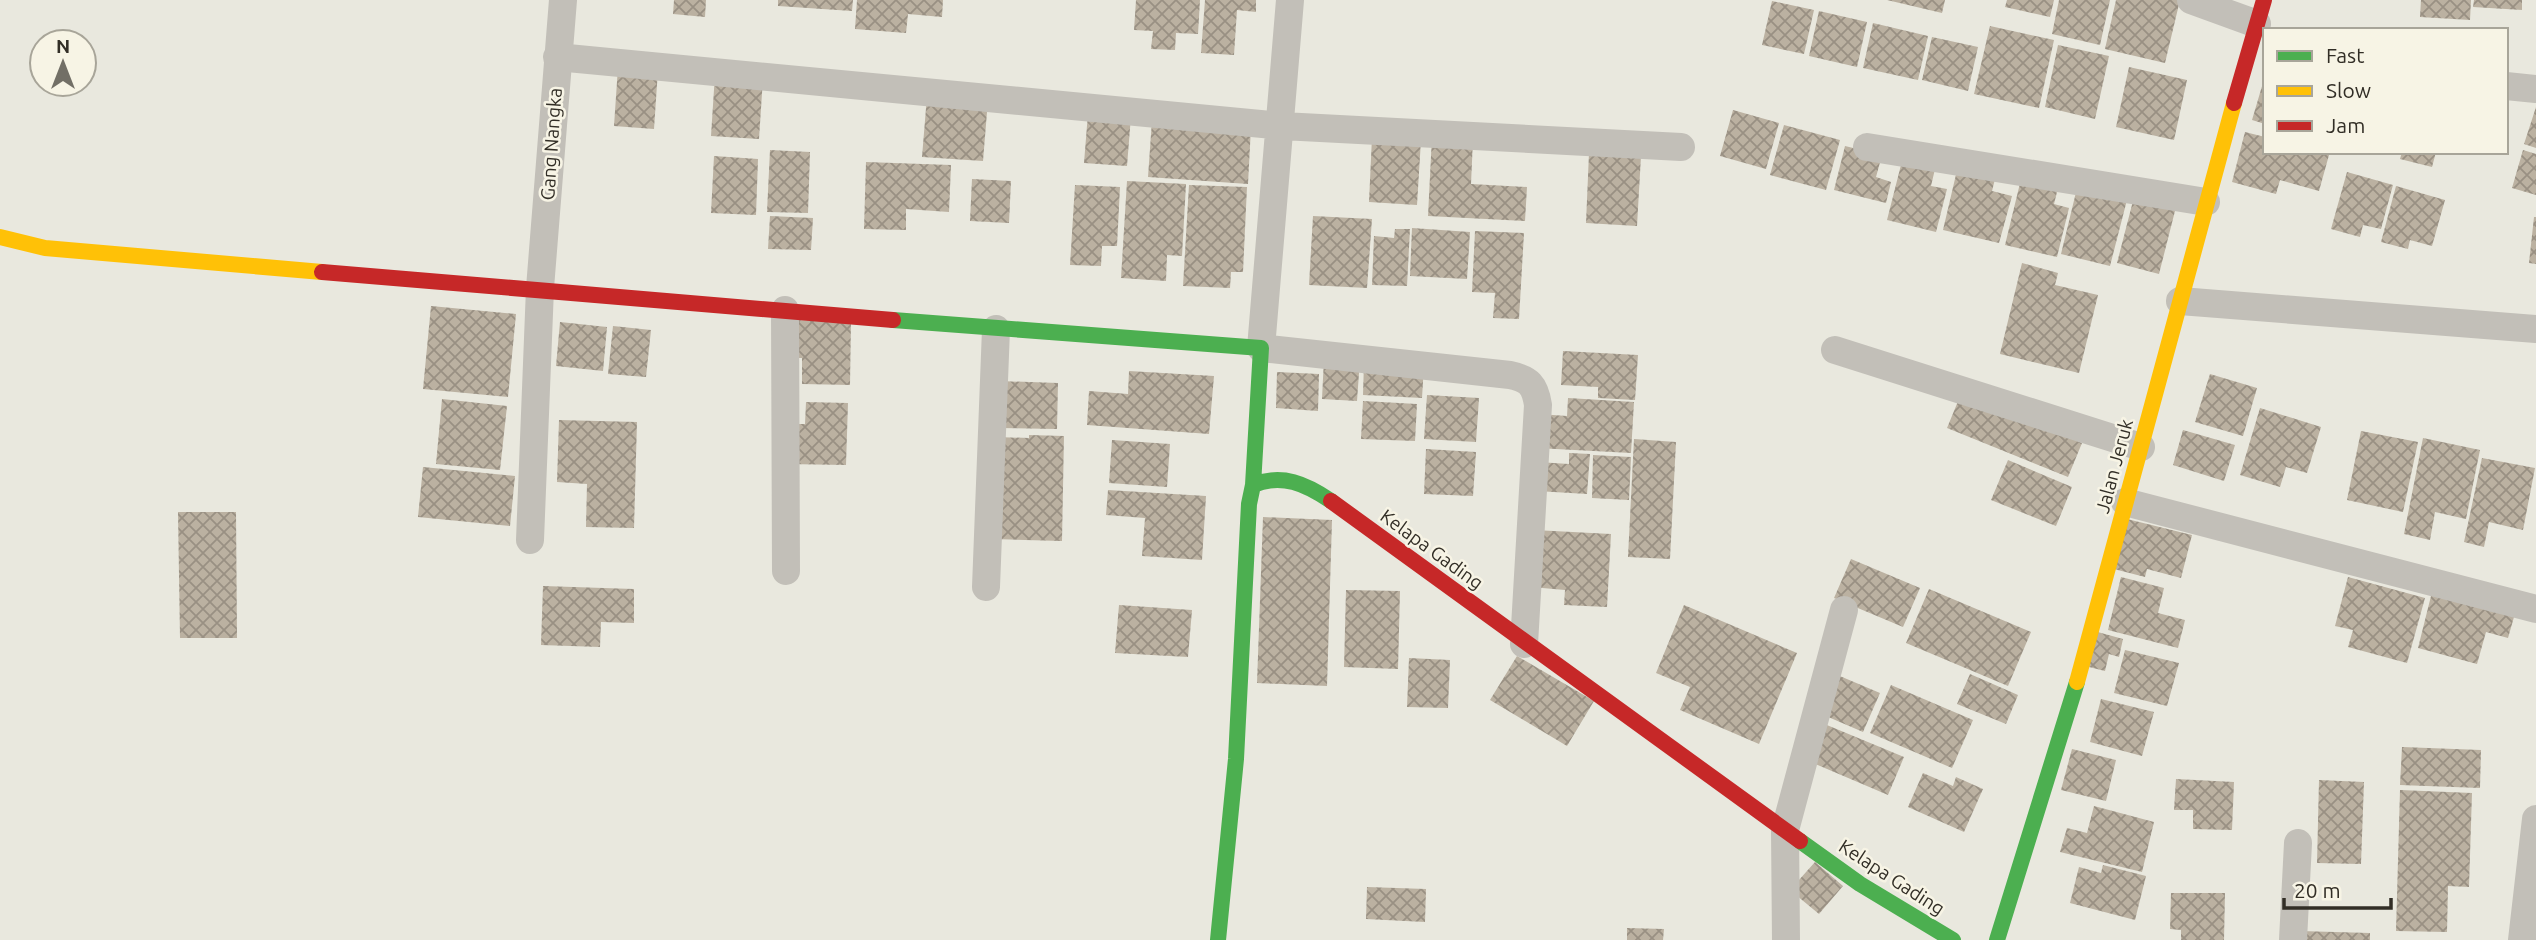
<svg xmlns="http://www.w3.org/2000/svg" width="2536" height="940" font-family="Ubuntu,sans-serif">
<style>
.building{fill:url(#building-cross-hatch)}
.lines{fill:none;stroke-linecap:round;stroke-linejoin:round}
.street{stroke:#c2bfb8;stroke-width:28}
.fast{stroke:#4caf50;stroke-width:16}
.slow{stroke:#ffc107;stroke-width:16}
.jam{stroke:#c62828;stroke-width:16}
.labels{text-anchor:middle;stroke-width:5;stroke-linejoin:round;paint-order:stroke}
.street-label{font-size:19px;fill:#322e26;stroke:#f7f4e5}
</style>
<defs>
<pattern id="building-cross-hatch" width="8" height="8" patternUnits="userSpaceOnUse" patternTransform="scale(1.75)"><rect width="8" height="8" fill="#bbb1a1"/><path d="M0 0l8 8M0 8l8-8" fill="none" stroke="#999083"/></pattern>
</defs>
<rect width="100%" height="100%" fill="#e9e8de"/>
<path class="building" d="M674,0h32l-1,17 -32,-3z
M778,0h75l-1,11 -74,-5z
M857,0h86l-1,17 -34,-3 -2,19 -51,-4z
M1136,0h64l-2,34 -22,-1 -1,17 -24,-1 2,-18 -19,-1z
M1205,0h51v12l-19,-2 -3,45 -33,-2z
M1887,0h58l-3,13z
M2007,0h47l-4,17 -45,-10z
M2059,0h51l-10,45 -48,-11z
M2116,0h64l-15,63 -60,-14z
M2421,0h50l-1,20 -50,-3z
M2474,0h48v10l-49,-3z
M1772,1l42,9 -10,44 -42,-9z
M1819,11l48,11 -10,45 -48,-11z
M1873,23l55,13 -10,44 -55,-12z
M1990,26l64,14 -15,68 -65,-14z
M1932,37l46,10 -10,44 -46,-11z
M2058,45l51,11 -14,63 -50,-12z
M618,67l40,3 -4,59 -40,-3z
M2129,67l58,13 -13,60 -58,-13z
M715,74l48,4 -4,61 -48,-3z
M2265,76v48l-13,-4z
M927,96l61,4 -5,61 -61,-4z
M2536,107v41l-12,-4z
M1733,110l46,13 -13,46 -46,-13z
M1088,113l43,3 -4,50 -43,-3z
M1152,120l99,7 -3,57 -100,-7z
M1784,125l56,15 -14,50 -56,-15z
M2245,132l20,5v15l64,3 -10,36 -39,-11 -4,14 -44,-12z
M1432,136l41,3 -2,45 56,3 -2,34 -97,-5z
M1372,137l49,3 -4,65 -48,-3z
M1845,146l37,9 -6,22 15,5 -5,21 -52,-13z
M770,150l40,2 -2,61 -41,-1z
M2523,150l13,4v41l-24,-7z
M2402,152h34l-4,15 -32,-8z
M1589,153l52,3 -4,70 -51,-3z
M714,156l44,3 -2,56 -45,-2z
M1902,161l33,8 -4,17 16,3 -11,43 -49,-12z
M866,162l85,3 -2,47 -43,-3v21l-42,-1z
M1958,166l38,9 -4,16 20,5 -13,47 -56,-13z
M2347,172l46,13 -12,44 -18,-4 -3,12 -29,-8z
M2022,175l37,9 -5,20 15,4 -12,49 -52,-12z
M972,179l39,2 -2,42 -39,-2z
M1127,181l59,3 -4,72 -15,-1 -1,26 -45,-3z
M2078,184l50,12 -18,70 -49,-12z
M1075,185l45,2 -3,59h-15l-1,20 -31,-1z
M1189,185l58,2 -4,85h-12l-1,16 -47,-2z
M2396,186l49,14 -13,46 -22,-6 -2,9 -27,-7z
M2134,197l42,10 -17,67 -42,-11z
M770,216l43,2 -2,32 -43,-1z
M1313,216l59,3 -5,69 -58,-3z
M2534,217h2v47l-7,-1z
M1412,228l58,4 -3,47 -57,-3z
M1395,229h15l-3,57 -35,-1 2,-49 20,2z
M1475,231l49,2 -5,86 -26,-1 2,-25 -23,-1z
M2022,263l36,10 -3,12 43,10 -19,78 -79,-19z
M431,306l85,8 -8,83 -85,-8z
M793,320l58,1 -1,64 -48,-1v-26h-10z
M560,322l47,5 -4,44 -47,-5z
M613,326l38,4 -5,47 -38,-3z
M1563,351l75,4 -3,45 -37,-2v-11l-37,-2z
M1324,358l36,1 -3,42 -35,-2z
M1364,362l60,3 -2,33 -59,-3z
M1129,371l85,5 -5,58 -122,-9 2,-34 39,3z
M1277,372l42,2 -1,37 -42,-3z
M2210,374l47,14 -14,48 -48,-14z
M999,381l59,2 -1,46 -60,-1z
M1961,394l121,49 -14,34 -121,-49z
M1427,395l52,3 -3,44 -52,-3z
M1568,398l66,4 -3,51 -94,-5 2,-34 28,2z
M442,399l65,7 -7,64 -64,-6z
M1363,401l54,3 -2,37 -54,-2z
M806,402l42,1 -2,62 -60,-1 1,-40h18z
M2260,408l61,19 -14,46 -21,-6 -6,20 -40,-12z
M559,420l78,2 -3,106 -48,-1 1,-43 -30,-2z
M2183,430l52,15 -11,36 -51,-16z
M2361,431l57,11 -15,70 -56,-12z
M1029,435l35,1 -2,105 -69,-2 2,-102 34,1z
M2423,438l57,12 -14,69 -31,-7 -5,28 -26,-6z
M1634,439l42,3 -6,117 -42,-2z
M1112,440l58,4 -3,43 -58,-4z
M1426,449l50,3 -3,44 -49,-2z
M1569,453l21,1 -3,40 -50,-3 1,-29 31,2z
M1593,455l38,2 -2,43 -37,-2z
M2482,458l53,10 -12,62 -34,-8 -5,25 -20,-5z
M2008,460l64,27 -16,39 -65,-26z
M423,467l92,9 -5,50 -92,-9z
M1108,490l98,6 -4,64 -60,-4 3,-38 -39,-3z
M178,512h58l1,126h-57z
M1263,517l69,3 -5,166 -70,-3z
M2123,518l69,17 -11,43 -34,-9 -2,8 -35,-9z
M1534,530l77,4 -4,73 -43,-2 1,-15 -34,-3z
M1851,559l69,29 -17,39 -69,-29z
M2121,577l43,11 -6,25 27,7 -7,28 -70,-18z
M2348,577l77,21 -18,65 -59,-16 5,-17 -18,-4z
M543,586l91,3v34l-33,-1 -1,25 -59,-2z
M2433,588l83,22 -8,28 -22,-6 -9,32 -59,-16z
M1929,589l102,43 -23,54 -102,-43z
M1346,590l54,1 -2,78 -54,-2z
M1119,605l73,5 -4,47 -73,-4z
M1684,605l113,48 -38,91 -79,-34 10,-23 -34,-14z
M2094,631l29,8 -4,18 -10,-3 -4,17 -20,-5z
M2125,650l54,13 -12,43 -53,-13z
M1517,656l77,45 -27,45 -77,-46z
M1409,658l41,2 -2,48 -41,-1z
M1835,674l45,19 -17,39 -44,-19z
M1970,674l48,21 -12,29 -49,-20z
M1891,685l82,35 -21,48 -82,-35z
M2101,699l53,13 -12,44 -52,-14z
M1822,723l82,34 -16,38 -82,-35z
M2402,747l79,3 -1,38 -80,-3z
M2072,749l44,11 -10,41 -45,-11z
M1923,773l30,13 3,-9 27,12 -19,43 -56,-25z
M2176,779l58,3 -2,48 -39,-1v-19h-19z
M2319,780l45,2 -3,82 -44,-1z
M2400,790l72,3 -3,94 -21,-1 -1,46 -51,-1z
M2094,806l60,16 -12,50 -82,-20 7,-24 20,5z
M1815,862l28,24 -24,28 -29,-24z
M2103,865l43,11 -11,44 -65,-17 9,-36 22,6z
M1367,887l59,2 -1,33 -59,-3z
M2171,893h54l-1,47h-43v-10l-11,-1z
M1627,928l37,1 -1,11h-36z
M2300,931l70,2v7h-70z"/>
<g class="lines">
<path class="street" d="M1290,0l-29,348 249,27c19,4 25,10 28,30l-14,239
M2191,0l66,24
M557,57l725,69 399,21
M2506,86l30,3
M1867,147l339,55
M2180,301l356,28
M785,310l1,261
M1835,350l306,97
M2125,502l411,107
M530,540l10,-252 23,-288
M986,587l10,-258
M1786,940l-1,-110 59,-220
M2293,940l5,-97
M2522,940l14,-121"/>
<path class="fast" d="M893,320l368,28 -8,137
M1800,841l60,43 93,56
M1218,940l18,-181 13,-255 4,-19c29,-12 53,-1 78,16
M1997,940l80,-258"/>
<path class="slow" d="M0,237l45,11 277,24
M2077,682l157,-579"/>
<path class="jam" d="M2234,103l30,-103
M322,272l571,48
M1331,501l469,340"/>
</g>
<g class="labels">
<g class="street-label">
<text transform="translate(551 144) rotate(-86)" y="7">Gang Nangka</text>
<text transform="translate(2114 466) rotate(-75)" y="7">Jalan Jeruk</text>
<text transform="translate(1432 549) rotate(36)" y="7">Kelapa Gading</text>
<text transform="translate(1892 877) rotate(33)" y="7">Kelapa Gading</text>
</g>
</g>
<rect x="2263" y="28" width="245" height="126" fill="#f7f4e5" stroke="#a8a599" stroke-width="2"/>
<rect x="2277" y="51" width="35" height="10" fill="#4caf50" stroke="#a8a599" stroke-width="2"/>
<text x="2326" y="63" font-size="21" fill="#322e26">Fast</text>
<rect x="2277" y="86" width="35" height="10" fill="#ffc107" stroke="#a8a599" stroke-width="2"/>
<text x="2326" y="98" font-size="21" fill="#322e26">Slow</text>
<rect x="2277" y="121" width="35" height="10" fill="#c62828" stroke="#a8a599" stroke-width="2"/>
<text x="2326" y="133" font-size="21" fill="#322e26">Jam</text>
<g transform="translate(63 63)"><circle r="33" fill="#f7f4e5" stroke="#a8a599" stroke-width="2"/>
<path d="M0-5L12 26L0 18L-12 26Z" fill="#726f66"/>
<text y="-10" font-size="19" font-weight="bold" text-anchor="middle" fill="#322e26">N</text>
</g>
<path d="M2284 898v10h107v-10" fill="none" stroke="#322e26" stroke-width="3.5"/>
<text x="2294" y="898" font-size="21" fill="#322e26" stroke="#f7f4e5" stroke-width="5" paint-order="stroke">20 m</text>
</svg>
